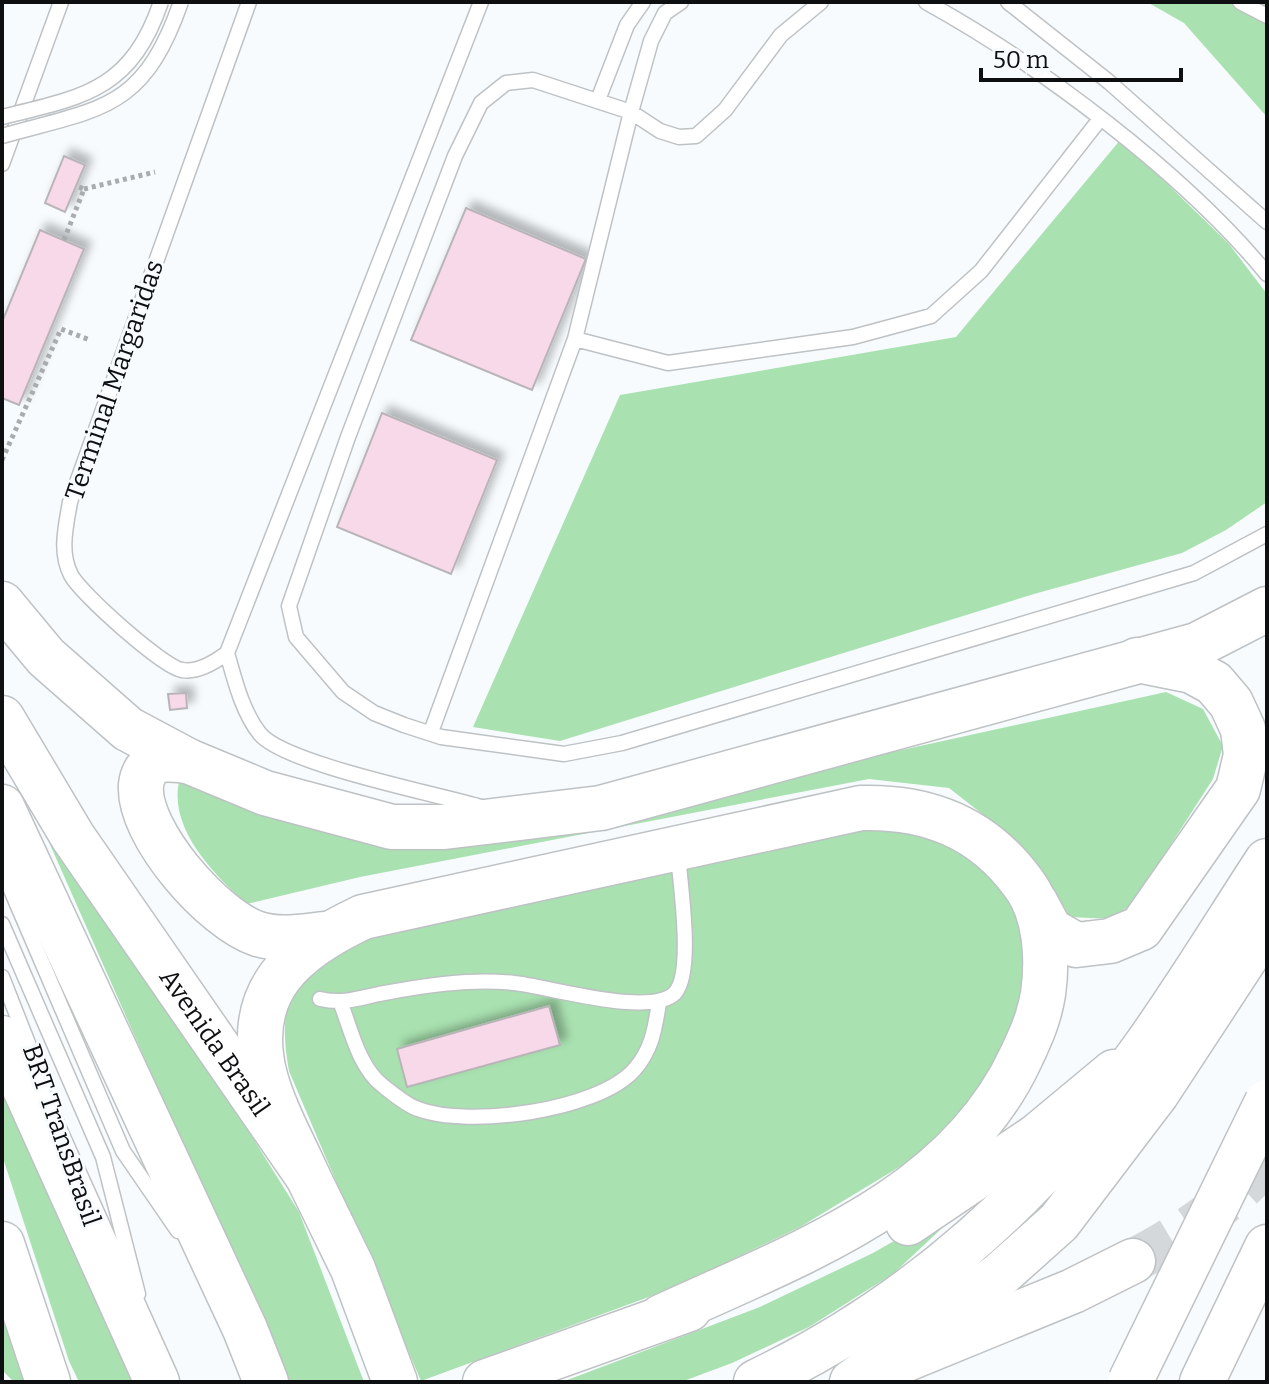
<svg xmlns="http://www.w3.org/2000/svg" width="1269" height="1384" font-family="Bitter,serif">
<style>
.green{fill:#a9e1b0}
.building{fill:#f7d9ea;stroke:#b9b4b7;stroke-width:2;filter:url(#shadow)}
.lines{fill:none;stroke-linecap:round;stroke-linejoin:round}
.trunk-tunnel{stroke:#d4d8da;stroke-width:44;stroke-dasharray:44 22;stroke-linecap:butt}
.service-casing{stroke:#bec2c5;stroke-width:17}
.trunk-casing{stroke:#bec2c5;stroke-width:47}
.motorway-casing{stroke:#bec2c5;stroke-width:47}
.path{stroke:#a9acae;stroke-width:5;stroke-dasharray:4 4;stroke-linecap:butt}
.service{stroke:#fff;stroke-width:14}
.trunk{stroke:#fff;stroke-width:44}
.motorway{stroke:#fff;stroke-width:44}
.service-bridge-casing{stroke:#bec2c5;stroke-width:17;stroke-linecap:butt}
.motorway-bridge-casing{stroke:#bec2c5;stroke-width:47;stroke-linecap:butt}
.service-bridge{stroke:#fff;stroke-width:14}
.motorway-bridge{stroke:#fff;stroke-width:44}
.labels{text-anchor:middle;stroke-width:6;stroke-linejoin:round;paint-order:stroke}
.street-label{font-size:26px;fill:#0e0f10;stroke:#f7fbfe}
</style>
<defs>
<filter id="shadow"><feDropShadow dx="7" dy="-7" stdDeviation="4" flood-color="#0004"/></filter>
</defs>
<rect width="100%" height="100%" fill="#f7fbfe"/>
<path class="green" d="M1147,2h120v115l-83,-94z
M1121,139l108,105 38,50v208l-41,28 -44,23 -148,41 -474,147 -87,-14 147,-332 336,-58z
M1166,692l37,17 20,37 -10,33 -80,124 -21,16 -42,-2 -25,-20 -18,-35 -46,-49 -32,-25 -80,-9 -509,98 -113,27c-34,-30 -83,-80 -66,-129l44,15 335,35z
M2,736l297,476 65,170h-81l-62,-151z
M922,826l73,40 28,60 2,78 -16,45 -60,88 -149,90 -127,61 -252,93 -132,-310c-10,-59 -4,-82 40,-124l521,-120z
M2,1083l138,299h-61l-10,-21 -67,-206z
M983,1190l-89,83 -85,54 -77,36 -51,19h-119l198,-75 113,-54z
M2,1283l34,99h-22l-12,-12z"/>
<path class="building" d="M64,156l21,9 -20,47 -20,-9z
M466,208l120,51 -54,131 -121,-50z
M40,230l44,19 -65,156 -17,-7v-76z
M382,413l115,47 -46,114 -114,-47z
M186,693l1,15 -17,2 -2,-16z
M549,1006l11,39 -153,42 -10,-38z"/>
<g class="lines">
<path class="trunk-tunnel" d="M1133,1261c51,-27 95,-56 134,-99"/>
<g class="service-casing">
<path id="service" d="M249,2l-179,500c-4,24 -11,50 1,73 10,19 92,92 111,95 16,3 33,-8 45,-17l254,-651
M681,2l-16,11 -14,28 -20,71 -56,227 93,24 185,-26 78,-21 50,-45 119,-152
M821,2l-40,33 -56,75 -29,26 -17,1 -19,-6 -29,-19 -98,-32 -27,3 -25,20 -26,53 -107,281 -59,169 7,31 47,55 31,21 30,12 37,12 123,17 58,-11 572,-170 73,-39
M926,2c114,63 258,171 341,272
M1008,2l101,80 158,140
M1240,2l27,14
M598,100l29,-75 16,-23
M2,164l59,-162
M227,653c8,28 15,58 33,81 25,30 177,60 221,73
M431,732l144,-393
M2,869l121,282 55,80
M2,924l101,233 35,137
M2,977l35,89
M320,999c23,5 36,0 59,-5 42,-8 92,-16 135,-11 33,3 136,35 161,10 19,-21 5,-109 3,-139
M341,1004c10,26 18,63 41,81 10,8 24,20 36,24 50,19 179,2 216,-39 18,-20 21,-42 25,-67"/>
</g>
<g class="trunk-casing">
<g id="trunk">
<path id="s1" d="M2,718l71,119 235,340 45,92 42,113"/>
<path d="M188,761c-10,-1 -22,-3 -31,0 -9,3 -15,14 -16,24 -4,48 73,135 117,149 22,7 46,2 68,0"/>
<path d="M1035,902l15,28 26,15 34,-4 31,-13 97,-139 8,-34 -3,-26 -12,-26 -17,-20 -22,-12 -55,-11"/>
<path d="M308,1177c-14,-32 -34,-67 -43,-101 -22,-86 30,-127 98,-159l498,-109c67,-2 122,20 162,75 23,30 25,76 20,111 -4,24 -12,42 -22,63 -66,143 -226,198 -360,260"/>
<path d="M908,1223l129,-87 77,-64"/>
<path d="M2,1244l46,138"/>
<path d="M892,1365l181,-74 60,-30"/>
<path d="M485,1382l204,-73"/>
<path d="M1202,1382l65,-135"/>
</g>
</g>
<g class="motorway-casing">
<path id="motorway" d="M2,604l44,53 82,72 60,32 77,32 127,34h52l157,-19 596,-163 70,-36
M2,807l243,522 21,53
M2,1038l155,344
M756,1382c160,-76 289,-194 391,-338 42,-59 80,-122 120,-183
M852,1382l149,-108 58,-52 98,-129 110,-168"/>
</g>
<path class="path" d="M84,189l71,-17
M64,240l20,-51 -8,-3
M2,460l59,-131 29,11"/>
<use href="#service" class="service"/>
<use href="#trunk" class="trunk"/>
<use href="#motorway" class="motorway"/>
<g class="service-bridge-casing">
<path id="service-bridge" d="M2,117c82,-20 129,-27 159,-115
M2,136c99,-28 141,-25 179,-134"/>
</g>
<g class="motorway-bridge-casing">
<path id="motorway-bridge" d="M1130,1382l137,-280"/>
</g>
<use href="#service-bridge" class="service-bridge"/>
<use href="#motorway-bridge" class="motorway-bridge"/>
</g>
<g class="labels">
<g class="street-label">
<text transform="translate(114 380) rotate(-71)" y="9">Terminal Margaridas</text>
<text dy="9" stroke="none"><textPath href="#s1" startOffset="388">Avenida Brasil</textPath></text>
<text transform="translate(62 1135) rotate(71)" y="9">BRT TransBrasil</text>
</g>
</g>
<rect width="1269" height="1384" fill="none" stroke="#0e0f10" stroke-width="8"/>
<path d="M981 68v12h200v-12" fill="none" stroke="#0e0f10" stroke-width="4"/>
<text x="993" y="68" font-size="24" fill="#0e0f10" stroke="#f7fbfe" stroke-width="6" paint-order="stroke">50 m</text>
</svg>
